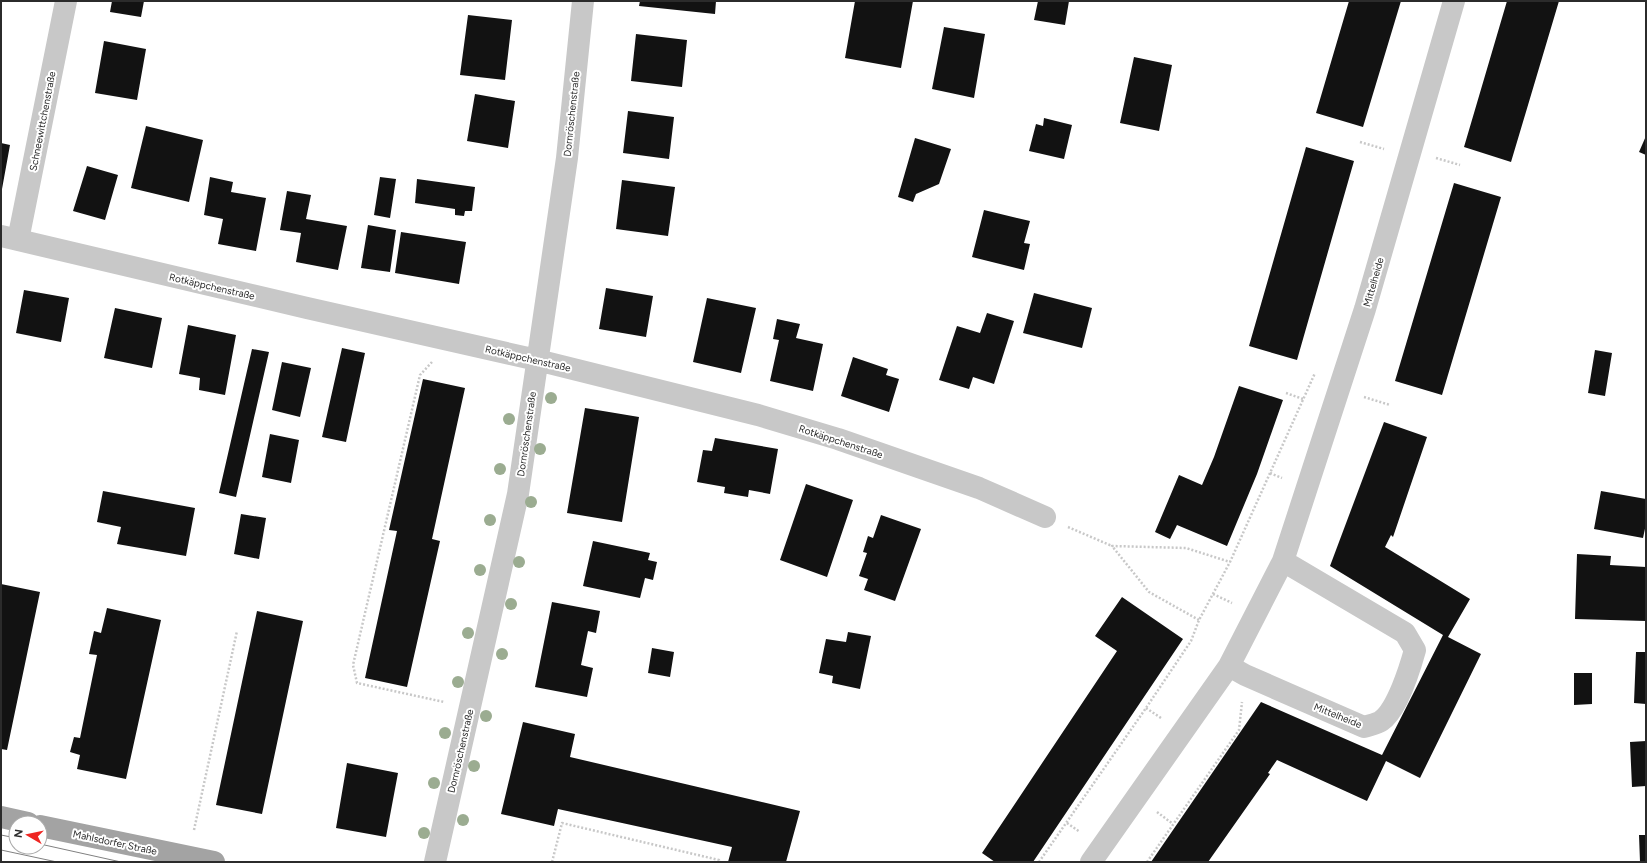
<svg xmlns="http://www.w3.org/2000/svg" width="1647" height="863" font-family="Figtree,sans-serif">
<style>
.building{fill:#121212}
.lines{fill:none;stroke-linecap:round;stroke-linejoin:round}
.path{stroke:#c8c8c8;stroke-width:2.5;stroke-dasharray:2 2;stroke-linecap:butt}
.minor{stroke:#c8c8c8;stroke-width:22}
.major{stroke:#a3a3a3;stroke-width:22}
.tram{stroke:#808080;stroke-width:1}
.tree{fill:#9bac91}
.labels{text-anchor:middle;stroke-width:4;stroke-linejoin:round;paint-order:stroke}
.street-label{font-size:10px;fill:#2b2b2b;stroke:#fff}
</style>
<rect width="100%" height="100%" fill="#fff"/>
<path class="building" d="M112,1h32l-3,16 -31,-5z
M640,1h76l-1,13 -76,-8z
M855,1h58l-12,67 -56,-10z
M1038,1h31l-4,24 -31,-5z
M1349,1h52l-38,126 -47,-14z
M1507,1h52l-48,161 -47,-15z
M468,15l44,5 -7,60 -45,-5z
M944,27l41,7 -11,64 -42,-9z
M636,34l51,6 -5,47 -51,-6z
M104,41l42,8 -9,51 -42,-7z
M1134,57l38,8 -13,66 -39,-8z
M475,94l40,7 -7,47 -41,-7z
M628,111l46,6 -5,42 -46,-6z
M1044,118l28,7 -8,34 -35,-8 7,-27 7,2z
M146,126l57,14 -14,62 -58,-14z
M1646,136v19l-7,-3z
M915,138l36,11 -12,35 -23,10 -3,8 -15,-5z
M1,143l9,2 -8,44h-1z
M1306,147l48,14 -57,199 -48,-14z
M87,166l31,9 -13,45 -32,-9z
M210,177l23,5 -2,10 35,6 -10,53 -38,-7 5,-25 -19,-4z
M380,177l16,2 -6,39 -16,-3z
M417,179l58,8 -3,24h-7l-1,5 -9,-1v-6l-40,-6z
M622,180l53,7 -7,49 -52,-7z
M1454,183l47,14 -59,198 -47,-14z
M287,191l24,4 -5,24 41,7 -9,44 -42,-8 5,-29 -21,-3z
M984,210l46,11 -6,22 6,1 -6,26 -52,-13z
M368,225l28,5 -6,42 -29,-4z
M401,232l65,10 -7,42 -64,-11z
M606,288l47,8 -7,41 -47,-8z
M24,290l45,8 -8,44 -45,-9z
M1034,293l58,15 -10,40 -59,-15z
M707,298l49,10 -15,65 -48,-11z
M115,308l47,10 -10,50 -48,-10z
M987,313l27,8 -20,63 -21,-7 -4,12 -30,-9 18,-54 23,7z
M777,319l23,5 -4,14 27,6 -10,47 -43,-10 9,-41 -6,-1z
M188,325l48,10 -11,60 -26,-5 1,-12 -21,-4z
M342,348l23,5 -19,89 -24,-5z
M252,349l17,3 -33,145 -17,-4z
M1595,350l17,3 -7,43 -17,-3z
M853,357l35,12 -2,6 13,4 -10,33 -48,-16z
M282,362l29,6 -11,49 -28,-7z
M423,379l42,9 -33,151 8,2 -33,146 -42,-9 32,-147 -8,-1z
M1239,386l44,14 -26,74 -30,72 -50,-21 -7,14 -15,-7 24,-57 23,10 12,-28z
M585,408l54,9 -17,105 -55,-9z
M1384,422l43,15 -34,100 -2,-2 -6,12 85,52 -22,38 33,17 -61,124 -34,-17 -19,40 -90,-41 -9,13 2,1 -62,88h-57l110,-160 121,53 61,-120 -113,-69z
M270,434l29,6 -8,43 -29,-6z
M715,438l63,11 -8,45 -21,-4 -1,7 -24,-4 1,-6 -28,-5 6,-32 9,1z
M806,484l47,16 -26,77 -47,-17z
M103,491l92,17 -9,48 -69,-12 4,-17 -24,-5z
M1601,491l45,8v25l-3,14 -49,-9z
M241,514l25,4 -7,41 -25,-5z
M881,515l40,14 -26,72 -31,-11 4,-11 -9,-3 8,-23 -4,-1 5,-16 5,2z
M593,541l57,12 -2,7 9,2 -4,18 -8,-2 -5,20 -57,-12z
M1577,554l34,2 -1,9 36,2v54l-71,-2z
M1,584l39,8 -33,158 -6,-1z
M1122,597l61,42 -150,223h-38l-13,-9 135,-202 -22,-15z
M552,602l48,9 -4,22 -8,-2 -7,34 12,3 -6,29 -52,-10z
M107,608l54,12 -35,159 -49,-10 3,-14 -10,-3 4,-15 6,1 17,-83 -8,-1 5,-23 7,2z
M257,611l46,10 -41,193 -46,-9z
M848,632l23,4 -11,53 -28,-6 1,-7 -14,-3 7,-34 20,3z
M652,648l22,4 -4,25 -22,-4z
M1636,652h10v52l-12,-1z
M1574,673h18v31l-18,1z
M523,722l52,12 -5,23 230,54 -14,51h-58l4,-15 -174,-38 -4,17 -53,-12z
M1646,741v45l-14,1 -2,-45z
M347,763l51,10 -12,64 -50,-9z
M1639,835h7v27h-6z"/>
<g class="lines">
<path class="path" d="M1360,142l24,7
M1436,158l24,7
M432,362l-12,13 -67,290 4,18 87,19
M1286,393l17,6
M1364,397l26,8
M1270,473l12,5
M1068,527l44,19
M1213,594l19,9
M1199,620l-50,-28 -37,-46 74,2 44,14
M1146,708l15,10
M1157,812l16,12
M1067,823l13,9
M194,830l43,-199
M552,862l10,-39 157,37v2
M1039,862l107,-154 45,-67 8,-21 31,-58 85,-189
M1147,862l92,-132 3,-28"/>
<path class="minor" d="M1,236l306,72 230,52 221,55 80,24 141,49 66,29
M18,240l48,-239
M1229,666l16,9 119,52c5,-2 13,-3 17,-6 16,-11 29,-53 34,-71l-10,-17 -122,-72
M435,862l83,-368 49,-336 16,-157
M1091,862l138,-196 54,-105 82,-252 89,-308"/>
<path class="major" d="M1,817l27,6
M40,826l174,36"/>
<path class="tram" d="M1,835l15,3
M40,844l81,18
M1,850l56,12"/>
</g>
<g class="tree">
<circle cx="551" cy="398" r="6"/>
<circle cx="509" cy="419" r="6"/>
<circle cx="540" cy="449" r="6"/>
<circle cx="500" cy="469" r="6"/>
<circle cx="531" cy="502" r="6"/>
<circle cx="490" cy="520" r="6"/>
<circle cx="519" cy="562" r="6"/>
<circle cx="480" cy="570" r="6"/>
<circle cx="511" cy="604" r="6"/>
<circle cx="468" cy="633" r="6"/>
<circle cx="502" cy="654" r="6"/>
<circle cx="458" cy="682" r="6"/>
<circle cx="486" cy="716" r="6"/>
<circle cx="445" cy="733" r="6"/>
<circle cx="474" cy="766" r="6"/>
<circle cx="434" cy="783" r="6"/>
<circle cx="463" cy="820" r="6"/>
<circle cx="424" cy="833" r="6"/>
</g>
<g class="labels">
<g class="street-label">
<text transform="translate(571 114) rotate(-84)" y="4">Dornröschenstraße</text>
<text transform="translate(42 121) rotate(-79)" y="4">Schneewittchenstraße</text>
<text transform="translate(1373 282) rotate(-74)" y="4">Mittelheide</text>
<text transform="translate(212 286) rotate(13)" y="4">Rotkäppchenstraße</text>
<text transform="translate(528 358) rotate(13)" y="4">Rotkäppchenstraße</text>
<text transform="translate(526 434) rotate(-82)" y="4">Dornröschenstraße</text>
<text transform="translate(841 441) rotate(18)" y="4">Rotkäppchenstraße</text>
<text transform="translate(1338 715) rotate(22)" y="4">Mittelheide</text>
<text transform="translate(460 751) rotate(-77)" y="4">Dornröschenstraße</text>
<text transform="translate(115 842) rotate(12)" y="4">Mahlsdorfer Straße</text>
</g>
</g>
<rect width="1647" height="863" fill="none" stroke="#2b2b2b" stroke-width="4"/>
<g transform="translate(28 835) rotate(279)"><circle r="19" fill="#ffffff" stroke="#aaaaaa"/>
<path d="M0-3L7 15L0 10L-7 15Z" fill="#ee2622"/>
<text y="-6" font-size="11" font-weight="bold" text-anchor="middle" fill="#2b2b2b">N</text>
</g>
</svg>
